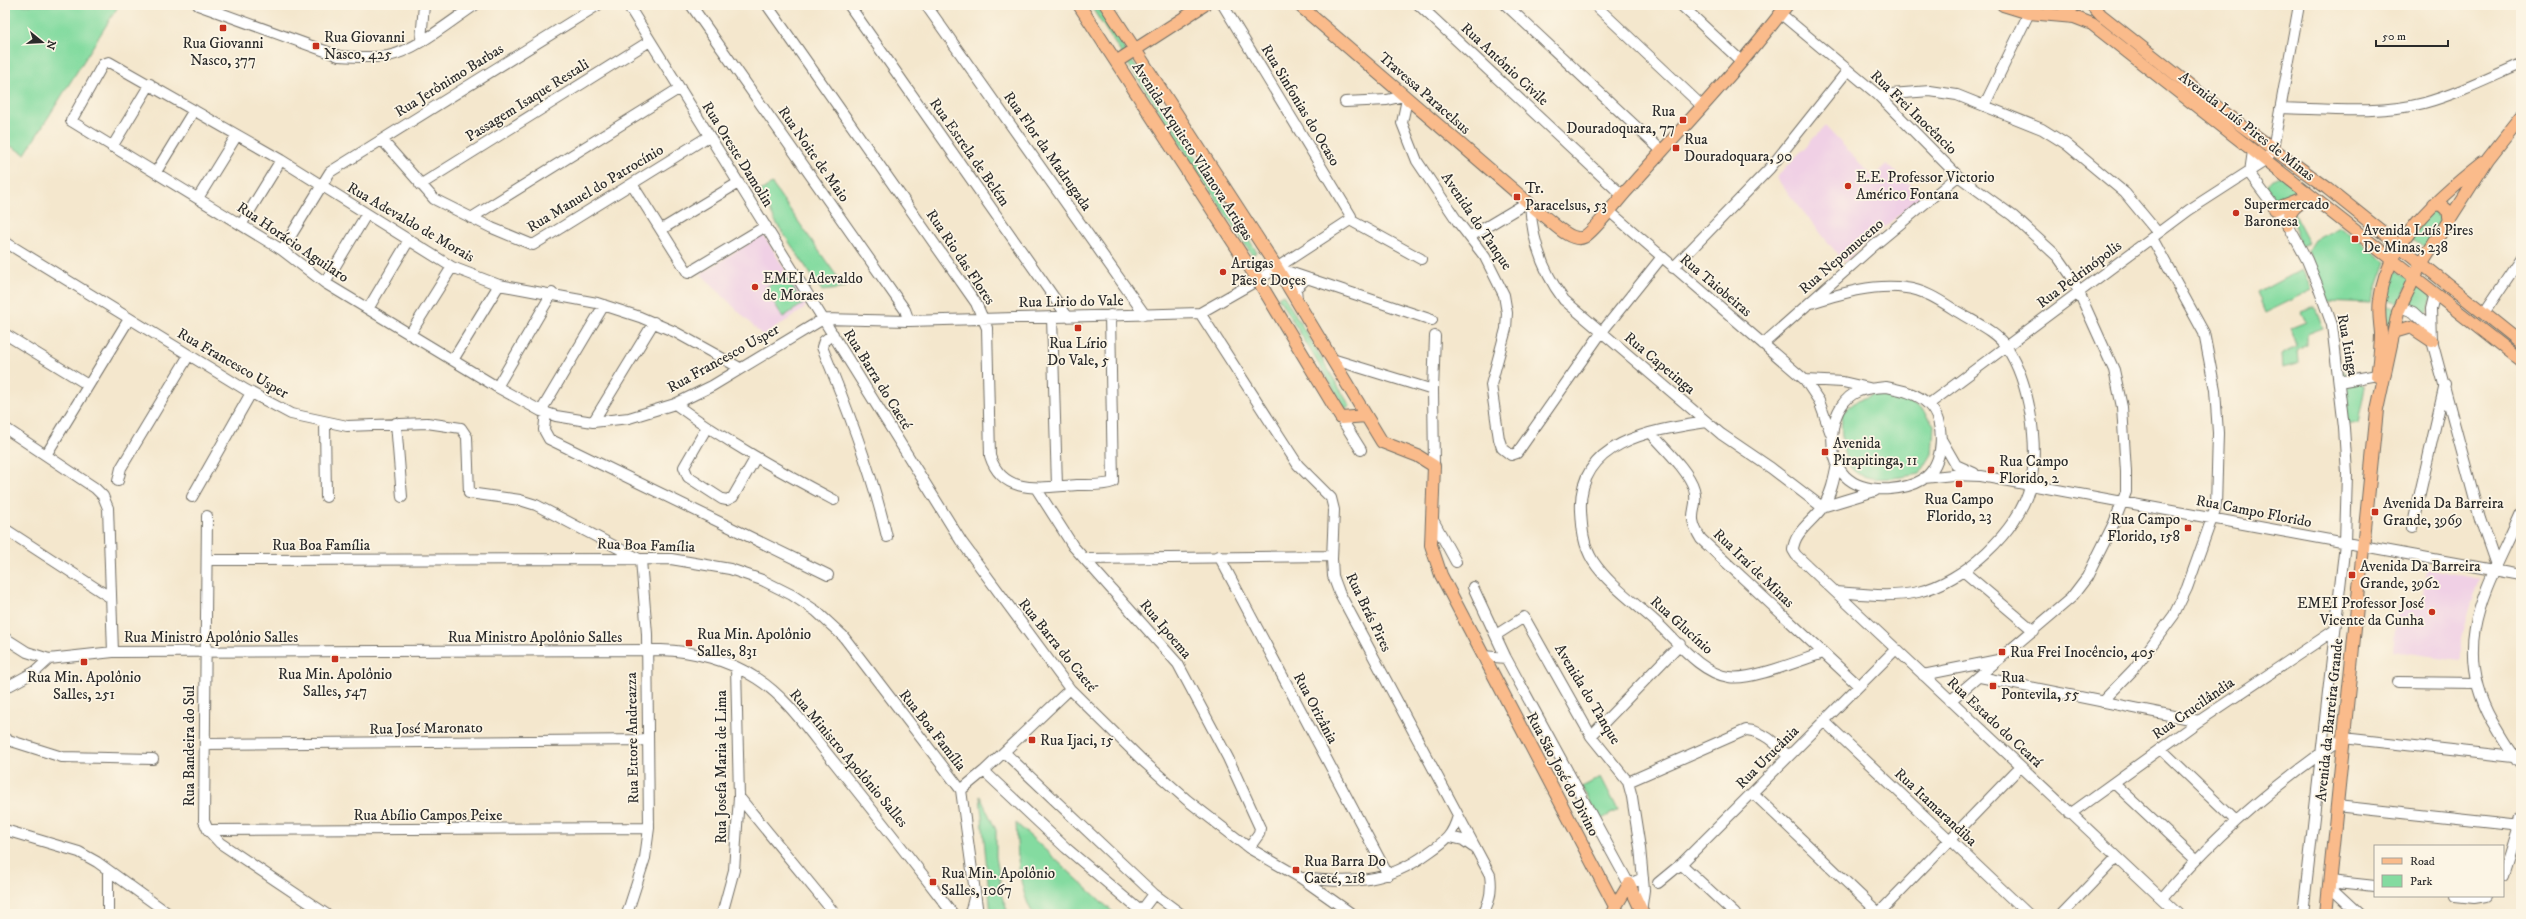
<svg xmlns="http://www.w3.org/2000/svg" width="2526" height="919" font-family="'IM FELL DW Pica',serif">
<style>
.built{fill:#f0d0e5}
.green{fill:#84dba0;stroke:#588366}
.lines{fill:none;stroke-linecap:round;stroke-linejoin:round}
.minor-casing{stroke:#716d64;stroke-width:12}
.major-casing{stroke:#716d64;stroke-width:14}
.minor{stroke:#fff;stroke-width:10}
.major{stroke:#fabb8b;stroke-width:12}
.poi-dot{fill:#c8321e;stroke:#fcf5e5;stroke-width:1.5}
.labels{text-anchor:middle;stroke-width:3.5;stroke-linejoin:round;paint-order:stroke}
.poi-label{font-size:15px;fill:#2b2b2b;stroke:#fcf5e5;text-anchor:start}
.street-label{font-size:15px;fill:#2b2b2b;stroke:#fcf5e5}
</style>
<rect width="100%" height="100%" fill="#fcf5e5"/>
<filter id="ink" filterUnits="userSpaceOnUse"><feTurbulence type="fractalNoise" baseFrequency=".025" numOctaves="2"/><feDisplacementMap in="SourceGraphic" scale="8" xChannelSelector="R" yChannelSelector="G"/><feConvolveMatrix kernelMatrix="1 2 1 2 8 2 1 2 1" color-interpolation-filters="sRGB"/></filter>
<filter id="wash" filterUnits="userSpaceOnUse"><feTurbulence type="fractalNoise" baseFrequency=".012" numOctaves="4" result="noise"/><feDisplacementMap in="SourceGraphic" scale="16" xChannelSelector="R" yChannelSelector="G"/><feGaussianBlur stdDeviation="0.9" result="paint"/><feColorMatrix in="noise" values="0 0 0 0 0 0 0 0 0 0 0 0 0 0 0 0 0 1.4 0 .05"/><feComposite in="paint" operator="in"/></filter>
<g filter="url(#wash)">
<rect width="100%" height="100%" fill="#f4e7cd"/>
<path class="built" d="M1825,126l48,51 13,-13 36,31 -78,67 -68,-84z
M763,234l43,70 -2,5 -41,27 -62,-62z
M2427,568l53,11 -19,59v22l-68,-9 4,-46 24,4z"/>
<path class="green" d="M5,5h114l-94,149 -20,-11z
M1090,5h6l161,247 -5,3z
M2280,176l17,13v7l-19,12 -12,-13c1,-11 3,-17 14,-19z
M772,184l73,104 -23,3 -47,-70 -15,-30z
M2432,207l10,3 4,8 -18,32 -18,-13z
M2293,213l16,30 -8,3 -10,-29z
M2340,227l46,35 -15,41 -44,-2 -19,-50 7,-11z
M2393,268l17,11 -11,25 -10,-3 -4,-12z
M2302,269l10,21 -47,23 -8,-20z
M785,275l18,29 -20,13 -18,-29z
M2414,283l18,12 -6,26 -22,-17z
M1283,294l67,112 -4,3 -68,-112z
M2382,302l4,5 10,2 -11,34z
M2315,307l8,21 -16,6v11l-10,6 1,13 -16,4 -1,-14 16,-8 -6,-18 15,-6 -5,-10z
M2341,370l24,16 -7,38 -12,2z
M1878,393l27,6 20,13 9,13 -2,29 -12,20c-61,11 -82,6 -78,-61l16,-13z
M1601,777l17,33 -18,10 -18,-33z
M980,796l16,34v27l4,22v12l8,22 3,1h-20z
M1016,823l99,91h-82c-16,-29 -15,-59 -17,-91z"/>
</g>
<g filter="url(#ink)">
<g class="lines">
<g class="minor-casing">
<path id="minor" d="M198,5l141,51c16,1 33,2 49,0 27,-5 63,-35 87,-51
M628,5l333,536 109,148 72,71 45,40 62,48 52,30 51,36
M691,5l214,305 4,11
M767,5l209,298 11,25 3,128c13,41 53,31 87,29 10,0 26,1 36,-3l-3,-167
M849,5l218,311
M926,5l219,310
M1223,5l128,211 -1,4
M1419,5l203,190
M1506,5l156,146
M1595,5l107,101
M1681,5l61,57
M1781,14l97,81 80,81 55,40 45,41 14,20 42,93 8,37 4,65v20l-12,31 -27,54 -16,21 -121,103
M421,40l3,-35
M1878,95l52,-4 27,4 85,34 24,15 59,49 33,40
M1407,99l-5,24 15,38 41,61 27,35 19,38 3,18 -1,16 -15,56 8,54 3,9 9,7 6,-2 84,-120 60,-75
M1345,102l42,-2 17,-4
M1985,104l44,-91
M2280,108c46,1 99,7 144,-5 33,-9 65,-25 97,-39
M382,140l52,59 58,29 41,17 176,-109
M112,147l38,-63
M156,172l38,-62
M2250,172l3,-21
M2249,173l39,52 19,35 12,29 13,36 12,103 3,45 -2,70 -42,371
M632,184l56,89 78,-47
M420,185l230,-144
M198,198l39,-63
M1530,204c2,36 12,67 34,96l157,134 50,34 51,39
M1609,211l196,169 14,21 12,33
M471,218l209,-130
M1350,220l71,39
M241,225l40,-65
M662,229l76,-46
M1471,236l57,-34
M5,242l241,148 45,24 56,12 80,-3 34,5 6,9 2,56 51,7 16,5 105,55 6,74 2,194 -4,30 -18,56
M282,250l48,-78 268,-167
M1277,268l155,52
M1673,268l97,-100 78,-98
M325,283l41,-68
M2435,293l-4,16 1,32 48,178 16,46
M1297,300l-1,-12 11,-10
M1808,304c32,-10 65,-21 98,-16 19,2 36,14 52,24 16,10 38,19 49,36 22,33 33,98 23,138 -11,45 -67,96 -112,106 -26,6 -55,2 -82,0
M2400,307l13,5 17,16
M368,309l41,-69
M1200,313l98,152 33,33 3,12 -2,49 1,17 6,16 151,283c2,14 1,27 -8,39
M2484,313l37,-55
M1052,317l5,169
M5,334l83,51
M410,334l42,-67
M833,334l-9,7 -2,6c26,62 50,125 65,190
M1763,344l107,-95 88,-73
M1332,359l101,31
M453,360l46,-75
M740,368l-65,-36 -35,-15 -43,-14 -98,-18 -47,-18 -171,-107 -172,-98 -6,2 -32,57 211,129 43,33 172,104 44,24 15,5 37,6 36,-4 46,-14 37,-18 111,-67 86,2 291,-8 58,-33 92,-60
M1805,380l38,2 26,6
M2339,382l38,-7
M497,387l55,-94
M1886,387c15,3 31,6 42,17 19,18 17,62 -6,76 -10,6 -21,8 -32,9 -16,1 -33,-1 -45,-13 -21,-22 -16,-73 14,-85 9,-3 18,-3 27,-4z
M675,404c50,37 104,67 159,96
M1929,404l260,-194 76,-49 8,-12 26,-144
M541,411l63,-106
M546,412l-2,18 5,9 279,136
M1341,418l20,32
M325,422l1,75
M593,422l61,-100
M1707,422c-53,8 -130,18 -126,89 1,18 2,34 12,50 15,23 42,42 63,61 21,19 44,51 73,55 21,4 72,-17 94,-24
M396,423l6,74
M707,427l-23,40 4,10 34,22 5,1 6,-3 23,-40
M5,428l90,60 8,8 5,12 5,144
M1651,433c13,15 38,38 43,56 6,22 -10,23 7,50l158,147
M1941,439l15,26 18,8
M46,455l83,-136
M1837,464c-3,16 -6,31 -15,44 -10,14 -28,24 -29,42l3,5 382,359
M1434,466l-1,-76 2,-54
M1924,478l29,-3 28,1 540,99
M118,481l3,-13 68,-113
M1036,488l37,58 105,118 50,94 32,70 -1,6 -10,14
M192,497l59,-104
M1822,507l53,-16
M2521,513c-32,73 -73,128 -29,208 9,15 17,31 29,43
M207,516l-3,305 4,9 12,13 106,71
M1432,518l24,44
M2412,528l33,-144
M5,529l106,69
M1219,556l169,319
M1085,559l247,-3
M207,560l464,-1 59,10 32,11 30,15 24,16 27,25 118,154 17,124
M1963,571l71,60
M1473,587l33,71 123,226 14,-6
M1496,635l28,-18 67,119 37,46 4,15 8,51 4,42 -3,22
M5,638l22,14 22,7 64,-7 548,-2c32,1 68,10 95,28 32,20 54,55 78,84 40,50 80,101 119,152
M1483,656l23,2
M1923,675l75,-15
M1980,677l219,44
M2398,682l79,1
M5,688l31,-17 13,-12
M2102,702l32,-33 40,-54 13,-27 29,-81 2,-74 -3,-43 -11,-57 -52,-95
M1824,721l204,193
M1591,736l89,-92
M5,739l57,18 91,2
M205,744l441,-4
M2161,749l74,71
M1004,752l150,142 27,20
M984,771l82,77 78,66
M1628,782l118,-52c18,1 30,14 42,26
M2114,783l81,76
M961,790l23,-19 86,-82
M1753,793l127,121
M739,797l96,117
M2337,806l184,20
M2070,814l129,-93 136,-91
M5,830l74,22 18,10 72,52
M208,830l441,-2
M1450,837l13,3 10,7
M1681,864l54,50
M108,870v44
M2503,875l18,-58
M1303,878c49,6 84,5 125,-25 17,-12 24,-16 30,-37
M2329,881l46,5
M1658,883l23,-19 215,-215
M2329,886l30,28
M2455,896l19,2 12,-2
M2162,898c52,-62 113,-114 181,-160l171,19
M722,914l12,-44 5,-73 -3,-130
M970,914l4,-16
M1139,914l15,-20
M1878,914l142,-147
M2062,914l55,-57"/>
</g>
<g class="major-casing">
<path id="major" d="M1079,5l179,275 83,138 25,-2
M1106,5l171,263 105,174 36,14 16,10 -3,79 10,30 178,339
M1299,5l246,212c9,7 27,26 39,20 12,-7 35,-39 46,-50 53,-60 109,-118 157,-182
M2003,5l26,8 45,4 18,7 429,337
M2092,5l9,10 130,103 96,70 194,155
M2062,15l13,-10
M1116,62l88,-57
M2433,204l8,1 6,5 2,12
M2275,209l23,-9
M2288,225c1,-14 6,-19 18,-25l12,3
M2394,332l17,-5 21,14
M2377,376c2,-14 4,-28 4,-43 -1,-11 -3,-22 -1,-33 7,-59 59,-103 102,-137
M1629,884l14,30
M1613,911l16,-27
M2326,914l51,-504 21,-98 23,-48 67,-105 33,-42"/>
</g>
<use href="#minor" class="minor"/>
<use href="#major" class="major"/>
</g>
</g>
<g class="poi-dot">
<rect x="219" y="24" width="8" height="8" rx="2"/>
<rect x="312" y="42" width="8" height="8" rx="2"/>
<rect x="1679" y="116" width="8" height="8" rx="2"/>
<rect x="1672" y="144" width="8" height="8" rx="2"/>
<circle cx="1848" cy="186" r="4"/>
<rect x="1513" y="193" width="8" height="8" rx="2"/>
<circle cx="2236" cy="213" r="4"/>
<rect x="2351" y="235" width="8" height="8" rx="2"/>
<circle cx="1223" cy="272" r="4"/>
<circle cx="755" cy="287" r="4"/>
<rect x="1074" y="324" width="8" height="8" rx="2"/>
<rect x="1821" y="448" width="8" height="8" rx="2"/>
<rect x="1987" y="466" width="8" height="8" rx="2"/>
<rect x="1955" y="480" width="8" height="8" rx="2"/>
<rect x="2371" y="508" width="8" height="8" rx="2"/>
<rect x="2184" y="524" width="8" height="8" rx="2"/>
<rect x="2348" y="571" width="8" height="8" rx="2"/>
<circle cx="2432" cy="612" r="4"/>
<rect x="685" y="639" width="8" height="8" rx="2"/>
<rect x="1998" y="648" width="8" height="8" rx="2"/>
<rect x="331" y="655" width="8" height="8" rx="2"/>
<rect x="80" y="658" width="8" height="8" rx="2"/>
<rect x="1989" y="682" width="8" height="8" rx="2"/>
<rect x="1028" y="736" width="8" height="8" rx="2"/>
<rect x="1292" y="866" width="8" height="8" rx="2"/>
<rect x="929" y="878" width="8" height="8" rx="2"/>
</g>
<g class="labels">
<g class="poi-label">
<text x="324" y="42">Rua Giovanni<tspan x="324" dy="17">Nasco, 425</tspan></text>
<text x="223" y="48" text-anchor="middle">Rua Giovanni<tspan x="223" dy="17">Nasco, 377</tspan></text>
<text x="1675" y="116" text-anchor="end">Rua<tspan x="1675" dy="17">Douradoquara, 77</tspan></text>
<text x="1684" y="144">Rua<tspan x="1684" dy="17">Douradoquara, 90</tspan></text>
<text x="1856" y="182">E.E. Professor Victorio<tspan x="1856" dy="17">Américo Fontana</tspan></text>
<text x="1525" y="193">Tr.<tspan x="1525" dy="17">Paracelsus, 53</tspan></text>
<text x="2244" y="209">Supermercado<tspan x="2244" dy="17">Baronesa</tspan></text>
<text x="2363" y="235">Avenida Luís Pires<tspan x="2363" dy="17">De Minas, 238</tspan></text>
<text x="1231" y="268">Artigas<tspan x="1231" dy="17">Pães e Doçes</tspan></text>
<text x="763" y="283">EMEI Adevaldo<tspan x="763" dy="17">de Moraes</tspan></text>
<text x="1078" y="348" text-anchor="middle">Rua Lírio<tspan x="1078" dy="17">Do Vale, 5</tspan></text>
<text x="1833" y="448">Avenida<tspan x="1833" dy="17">Pirapitinga, 11</tspan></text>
<text x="1999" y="466">Rua Campo<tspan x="1999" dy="17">Florido, 2</tspan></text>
<text x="1959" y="504" text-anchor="middle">Rua Campo<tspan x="1959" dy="17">Florido, 23</tspan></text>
<text x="2383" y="508">Avenida Da Barreira<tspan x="2383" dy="17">Grande, 3969</tspan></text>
<text x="2180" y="524" text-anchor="end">Rua Campo<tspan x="2180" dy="17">Florido, 158</tspan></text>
<text x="2360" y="571">Avenida Da Barreira<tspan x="2360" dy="17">Grande, 3962</tspan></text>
<text x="2424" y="608" text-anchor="end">EMEI Professor José<tspan x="2424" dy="17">Vicente da Cunha</tspan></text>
<text x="697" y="639">Rua Min. Apolônio<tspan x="697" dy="17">Salles, 831</tspan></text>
<text x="2010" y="657">Rua Frei Inocêncio, 405</text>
<text x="335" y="679" text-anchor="middle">Rua Min. Apolônio<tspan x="335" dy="17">Salles, 547</tspan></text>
<text x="84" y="682" text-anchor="middle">Rua Min. Apolônio<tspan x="84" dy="17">Salles, 251</tspan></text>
<text x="2001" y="682">Rua<tspan x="2001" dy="17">Pontevila, 55</tspan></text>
<text x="1040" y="745">Rua Ijaci, 15</text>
<text x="1304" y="866">Rua Barra Do<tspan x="1304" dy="17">Caeté, 218</tspan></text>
<text x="941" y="878">Rua Min. Apolônio<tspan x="941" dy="17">Salles, 1067</tspan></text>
</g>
<g class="street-label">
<text transform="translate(1505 64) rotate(43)" y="5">Rua Antônio Civile</text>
<text transform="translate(449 80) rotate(-32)" y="5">Rua Jerônimo Barbas</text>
<text transform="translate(1425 93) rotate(41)" y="5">Travessa Paracelsus</text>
<text transform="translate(527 100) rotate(-32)" y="5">Passagem Isaque Restali</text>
<text transform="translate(1301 105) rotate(59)" y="5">Rua Sinfonias do Ocaso</text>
<text transform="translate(1914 112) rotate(44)" y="5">Rua Frei Inocêncio</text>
<text transform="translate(2247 126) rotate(38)" y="5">Avenida Luís Pires de Minas</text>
<text transform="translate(1048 151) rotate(55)" y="5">Rua Flor da Madrugada</text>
<text transform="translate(1193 151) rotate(57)" y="5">Avenida Arquiteto Vilanova Artigas</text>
<text transform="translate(970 152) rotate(55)" y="5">Rua Estrela de Belém</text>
<text transform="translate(738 154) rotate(58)" y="5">Rua Oreste Damolin</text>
<text transform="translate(814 154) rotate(55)" y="5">Rua Noite de Maio</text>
<text transform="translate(595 188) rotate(-31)" y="5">Rua Manuel do Patrocínio</text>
<text transform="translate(1477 221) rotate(56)" y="5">Avenida do Tanque</text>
<text transform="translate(411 222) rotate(30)" y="5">Rua Adevaldo de Morais</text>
<text transform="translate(293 242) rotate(34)" y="5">Rua Horácio Aguilaro</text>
<text transform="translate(1841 256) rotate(-41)" y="5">Rua Nepomuceno</text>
<text transform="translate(961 257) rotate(56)" y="5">Rua Rio das Flores</text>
<text transform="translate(2079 274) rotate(-37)" y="5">Rua Pedrinópolis</text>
<text transform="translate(1716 285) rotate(40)" y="5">Rua Taiobeiras</text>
<text transform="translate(1071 301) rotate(-1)" y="5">Rua Lirio do Vale</text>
<text transform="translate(2348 345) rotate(80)" y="5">Rua Itinga</text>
<text transform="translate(723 358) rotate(-29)" y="5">Rua Francesco Usper</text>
<text transform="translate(233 363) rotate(30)" y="5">Rua Francesco Usper</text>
<text transform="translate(1660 363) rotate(40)" y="5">Rua Capetinga</text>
<text transform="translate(878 379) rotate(58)" y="5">Rua Barra do Caeté</text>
<text transform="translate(2254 511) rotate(11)" y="5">Rua Campo Florido</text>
<text x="321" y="550">Rua Boa Família</text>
<text transform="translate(646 545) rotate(2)" y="5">Rua Boa Família</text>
<text transform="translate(1754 568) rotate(44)" y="5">Rua Iraí de Minas</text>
<text transform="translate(1369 612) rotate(64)" y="5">Rua Brás Pires</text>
<text transform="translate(1682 625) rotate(42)" y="5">Rua Glucínio</text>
<text transform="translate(1166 629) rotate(50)" y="5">Rua Ipoema</text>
<text x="211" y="642">Rua Ministro Apolônio Salles</text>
<text x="535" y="642">Rua Ministro Apolônio Salles</text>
<text transform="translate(1058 645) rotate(51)" y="5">Rua Barra do Caeté</text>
<text transform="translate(1588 694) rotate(59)" y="5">Avenida do Tanque</text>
<text transform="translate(1316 708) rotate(62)" y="5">Rua Orizânia</text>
<text transform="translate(2193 708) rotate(-35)" y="5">Rua Crucilândia</text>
<text transform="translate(2329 720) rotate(-84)" y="5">Avenida da Barreira Grande</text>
<text transform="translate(1995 722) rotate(43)" y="5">Rua Estado do Ceará</text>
<text transform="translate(426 728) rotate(-1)" y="5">Rua José Maronato</text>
<text transform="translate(933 730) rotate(52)" y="5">Rua Boa Família</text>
<text transform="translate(632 738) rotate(-91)" y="5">Rua Ettore Andreazza</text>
<text transform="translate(189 746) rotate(-90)" y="5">Rua Bandeira do Sul</text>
<text transform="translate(1767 757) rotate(-45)" y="5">Rua Urucânia</text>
<text transform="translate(849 758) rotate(50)" y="5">Rua Ministro Apolônio Salles</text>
<text transform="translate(721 767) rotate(-90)" y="5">Rua Josefa Maria de Lima</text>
<text transform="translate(1563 774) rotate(62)" y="5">Rua São José do Divino</text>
<text transform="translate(1936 807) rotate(43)" y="5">Rua Itamarandiba</text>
<text x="428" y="820">Rua Abílio Campos Peixe</text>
</g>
</g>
<rect width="2526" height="919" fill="none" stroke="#fcf5e5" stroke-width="20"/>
<rect x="2374" y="845" width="130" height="52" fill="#fcf5e5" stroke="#a8a49b"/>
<rect x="2382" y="858" width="20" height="6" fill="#fabb8b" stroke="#a8a49b"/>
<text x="2410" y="865" font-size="12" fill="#2b2b2b">Road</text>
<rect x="2382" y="875" width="20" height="12" fill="#84dba0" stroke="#a8a49b"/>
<text x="2410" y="885" font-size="12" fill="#2b2b2b">Park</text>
<g transform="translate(42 42) rotate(108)" stroke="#fcf5e5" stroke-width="3" paint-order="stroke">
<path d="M0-3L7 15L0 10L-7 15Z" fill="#2b2b2b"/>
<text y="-6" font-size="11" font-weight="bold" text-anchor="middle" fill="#2b2b2b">N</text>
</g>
<path d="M2376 40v6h72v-6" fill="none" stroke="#2b2b2b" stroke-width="2"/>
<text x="2382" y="40" font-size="12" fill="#2b2b2b" stroke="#fcf5e5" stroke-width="3" paint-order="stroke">50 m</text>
</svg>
